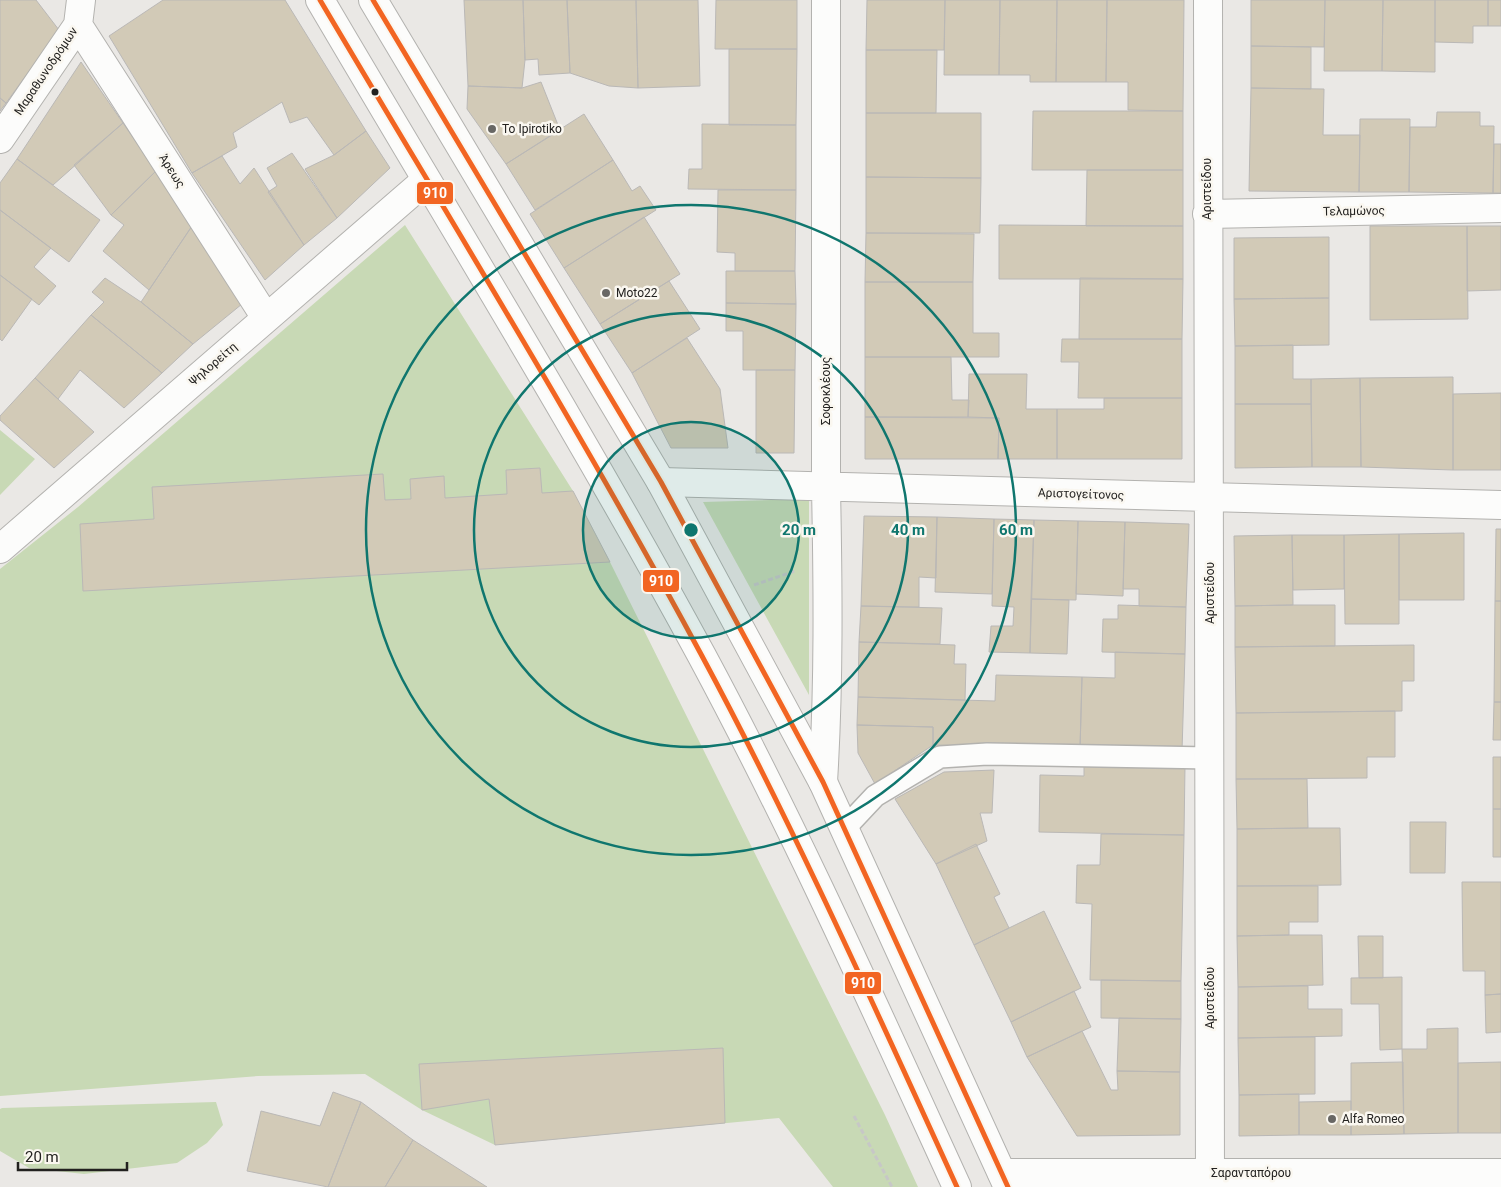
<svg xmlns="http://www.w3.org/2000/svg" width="1501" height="1187" font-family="Roboto,sans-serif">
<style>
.green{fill:#c8d9b5}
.building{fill:#d2cab7;stroke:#bab8b6}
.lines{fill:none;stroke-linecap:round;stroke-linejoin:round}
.service-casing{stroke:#b3b2af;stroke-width:24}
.minor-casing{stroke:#b3b2af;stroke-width:30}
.tertiary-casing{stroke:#b3b2af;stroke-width:30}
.path{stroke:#c7c7c7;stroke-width:3;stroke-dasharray:5 2.5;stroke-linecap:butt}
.service{stroke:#fcfcfb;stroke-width:21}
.minor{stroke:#fcfcfb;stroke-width:28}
.tertiary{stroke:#fcfcfb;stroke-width:28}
.bus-1-casing{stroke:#faf7f0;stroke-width:9}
.bus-1{stroke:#f26522;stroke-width:5}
.ring{fill:none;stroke:#0f766e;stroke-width:2.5}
.bus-dot{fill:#22211f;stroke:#faf7f0;stroke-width:2}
.poi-dot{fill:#686764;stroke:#faf7f0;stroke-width:2}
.labels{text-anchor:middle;stroke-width:5;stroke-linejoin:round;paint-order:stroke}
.street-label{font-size:12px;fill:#22211f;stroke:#faf7f0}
.poi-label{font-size:12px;fill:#22211f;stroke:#faf7f0;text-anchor:start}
.centre{fill:#0f766e;stroke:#faf7f0;stroke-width:2.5}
.ring-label{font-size:15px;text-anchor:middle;font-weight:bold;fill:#0f766e;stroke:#faf7f0;stroke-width:5;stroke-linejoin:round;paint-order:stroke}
.line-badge{stroke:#faf7f0;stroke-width:2}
.badge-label{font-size:14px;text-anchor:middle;font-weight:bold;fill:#fff}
</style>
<rect width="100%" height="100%" fill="#eae8e5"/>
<path class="green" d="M405,225l168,266 37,71 275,553 33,72h-85l-54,-69 -284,27 -73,-35 -57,-36 -107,2 -258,20v-527l78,-62z
M0,430l35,29 -35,36z
M809,499v196l-106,-193z
M216,1102l7,23 -16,18 -30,20 -42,5 -51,6 -55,-6 -29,-17v-42l2,-1z"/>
<path class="building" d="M0,0h36l23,30 -53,73 -6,-5z
M163,0h122l81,131 -32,24 -27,-38 -17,6 -8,-21 -49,31 4,14 -45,26 -83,-137z
M464,0h59l2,60 -3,28 -54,-2z
M523,0h44l3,73 -31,2 -1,-16 -13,1z
M567,0h69l2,88 -29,-2 -39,-13z
M636,0h62l2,86 -62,2z
M716,0h81v49h-82z
M867,0h78l-1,50h-78z
M945,0h55l-1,75h-55z
M1000,0h57l-1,82h-26v-7h-31z
M1057,0h50l-1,82h-50z
M1107,0h77l-1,111 -55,-1v-28h-22z
M1251,0h74l-1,47 -73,-1z
M1325,0h58l-1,71h-58z
M1383,0h52v72l-53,-1z
M1435,0h53v26h-15v17l-38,-1z
M1488,0h13v26h-13z
M1251,46l60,1v42l-60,-1z
M729,49h68l-1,76h-67z
M866,50h71l-1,63h-70z
M81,62l42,61 -70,62 -36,-26z
M541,82l19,48 -54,34 -39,-55 1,-23 54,2z
M1251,88l73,1 -1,46h37l-1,57 -110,-1z
M0,98l6,5 -6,8z
M1033,111h150v59h-151z
M1437,112h43v14h14l-1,67 -84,-1 1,-65h26z
M866,113h115v65l-115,-1z
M584,114l29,46 -78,50 -29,-46z
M1360,119h50l-1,73h-50z
M123,123l33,48 -45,44 -37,-50z
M702,124l94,1v65l-108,-1 1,-20h13z
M366,131l24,37 -53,50 -32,-49 29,-14z
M1494,144h7v49h-8z
M292,153l45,65 -33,27 -36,-53 9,-6 -10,-18z
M222,156l18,28 14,-16 50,77 -39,35 -73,-107z
M17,159l83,61 -31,42 -69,-52v-27z
M613,160l19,31 8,-5 16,24 -92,58 -34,-54z
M1087,170h96v56h-97z
M156,171l36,55 -43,64 -46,-39 21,-26 -13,-10z
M866,177l115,1 -1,55h-114z
M718,190h78l-1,81h-60v-18l-18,-1z
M0,210l51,38 -17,19 22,19 -17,19 -39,-30z
M644,217l36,57 -80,50 -36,-56z
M999,225l184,1v53h-184z
M192,226l50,78 -49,40 -52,-42z
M1370,226h97l1,93 -98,1z
M1467,226h34v64l-34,1z
M866,233l108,1 -1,48h-108z
M1329,237v61l-95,1v-61z
M726,271h69l1,33 -70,-1z
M0,275l32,24 -30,42 -2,-2z
M105,278l36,24 52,42 -31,29 -71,-58 13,-13 -12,-10z
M1080,278l103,1 -1,60h-103z
M669,281l31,48 -68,44 -32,-49z
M865,282h108v51h26v24h-134z
M1329,298v47l-94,1 -1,-47z
M726,303l70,1 -1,66h-52v-39h-17z
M91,315l71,58 -38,35 -44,-38 -22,29 -23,-21z
M687,338l33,51 8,59h-57l-39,-75z
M1062,339h120v59h-104l1,-36h-18z
M1293,345v34h18v25h-76v-58z
M865,357h86l1,43h17l-1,17h-103z
M756,370h39l-1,83h-38z
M969,374h58l-1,35h31v50h-59l1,-41 -31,-1z
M1453,377v93l-92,-3 -1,-89z
M35,378l59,54 -40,36 -54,-48v-4z
M1360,378l1,89h-49l-1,-88z
M1501,393v77h-48v-76z
M1104,398h78v61h-125v-50h47z
M1235,404h76l1,63 -77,1z
M865,417l134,1 -1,41h-133z
M540,468l2,25 31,-2 37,71 -527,29 -3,-67 74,-5 -2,-32 231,-13 2,26 26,-1 -1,-20 34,-3 1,22 62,-4 -1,-24z
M864,516l73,1 -1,61 -17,-1v30l-58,-1z
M937,517l57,2 -2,75 -57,-2z
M994,519l40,1 -4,133 -41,-1 2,-26h22l1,-19 -22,-1z
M1034,520l44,1 -2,79 -45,-1z
M1078,521l47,1 -2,74 -47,-2z
M1125,522l64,2 -3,83 -47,-1v-17h-16z
M1496,529h5v72h-6z
M1464,533v67h-65v-66z
M1399,534v90h-54l-1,-89z
M1292,535l1,70 -58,1 -1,-70z
M1292,535h52v54l-51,1z
M1031,599l38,1 -2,54 -37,-1z
M1495,601h6v101h-7z
M1118,605l68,2 -1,47 -83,-2 1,-33h15z
M1293,605h42v41l-100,1v-41z
M861,606l81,2 -2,36 -81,-2z
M859,642l96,3 -1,19h12l-1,36 -107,-3z
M1414,645v36h-12v30l-166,2 -1,-66z
M1115,652l70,2 -3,97 -102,-2 2,-72 33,1z
M996,675l86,2 -2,72 -147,-4v-18l-76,-2 1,-28 137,4z
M1494,702h7v38h-8z
M1395,711v46h-28v21l-131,1v-66z
M857,725l76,2v18l-58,39 -17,-31z
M1493,757h8v52h-8z
M1084,764l101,2 -1,69 -145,-3 1,-57 44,1z
M994,770l-2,43h-12l7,28 -51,23 -41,-65 49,-27z
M1236,779h71l1,49 -71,1z
M1493,809h8v48h-8z
M1410,822h36l-1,51h-35z
M1308,828h32l1,57 -104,1v-57z
M1101,834l83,1 -3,146 -91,-1 2,-76 -16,-1 1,-38h23z
M976,844l24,50 -6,3 15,31 -35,17 -38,-81z
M1462,882h39v112l-16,1v-24h-22z
M1237,886h81v36h-29v13l-52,1z
M1044,911l37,77 -70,34 -37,-77z
M1289,935h33l1,50 -85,2 -1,-51z
M1358,936h25v42h-24z
M1402,977v72l-22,1 -1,-46h-28v-26z
M1101,980l80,1v38l-80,-1z
M1308,986v23h34v27l-104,2v-51z
M1074,991l17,36 -64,30 -16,-35z
M1501,994v38l-15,1 -1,-38z
M1119,1018l62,1 -1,53 -63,-1z
M1458,1028v105l-54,1 -2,-85h25v-20z
M1082,1031l29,59h7l-1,-19 63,1v63l-103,1 -50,-79z
M1315,1037v57l-76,1 -1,-57z
M723,1048l2,75 -230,22 -6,-46 -67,11 -3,-46z
M1403,1062l1,72 -53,1v-72z
M1501,1062v71h-43v-70z
M333,1092l28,10 -33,85 -81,-16 14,-60 59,15z
M1299,1094v41l-60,1v-41z
M1351,1101v34h-52v-33z
M361,1102l52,38 -28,47h-57z
M413,1140l74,47h-102z"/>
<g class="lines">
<g class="service-casing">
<path id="service" d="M844,829l31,-33 65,-39 47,-3 223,4"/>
</g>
<g class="minor-casing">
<path id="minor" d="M1208,0l2,1187
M78,25l188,293
M0,139l78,-114 3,-25
M1207,214l294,-6
M661,482l840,23
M0,549l426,-369
M823,782c6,-98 5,-196 3,-294v-488
M1002,1173h499"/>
</g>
<g class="tertiary-casing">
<path id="tertiary" d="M320,0c128,218 261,433 382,656 93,173 173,352 255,531
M373,0l288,482 162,300 185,405"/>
</g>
<path class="path" d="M754,585l41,-14
M854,1116l38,71"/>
<use href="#service" class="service"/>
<use href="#minor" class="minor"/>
<use href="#tertiary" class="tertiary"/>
<g class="bus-1-casing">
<path id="bus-1" d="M320,0c129,218 262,433 382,656 93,173 173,352 255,531
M373,0l288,482 162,300 185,405"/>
</g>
<use href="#bus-1" class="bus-1"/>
</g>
<circle cx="691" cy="530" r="108" fill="#0f766e" fill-opacity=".12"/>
<g class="ring">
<circle cx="691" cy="530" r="108"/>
<circle cx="691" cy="530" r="217"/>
<circle cx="691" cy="530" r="325"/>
</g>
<circle class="bus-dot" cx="375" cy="92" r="4.5"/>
<g class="poi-dot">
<circle cx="492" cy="129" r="5"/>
<circle cx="606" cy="293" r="5"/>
<circle cx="1332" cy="1119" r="5"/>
</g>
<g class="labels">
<g class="street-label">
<text transform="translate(46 71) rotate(-56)" y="4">Μαραθωνοδρόμων</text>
<text transform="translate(172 171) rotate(57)" y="4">Άρεως</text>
<text transform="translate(1207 189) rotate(-90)" y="4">Αριστείδου</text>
<text transform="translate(1354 211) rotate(-1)" y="4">Τελαμώνος</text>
<text transform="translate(213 364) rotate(-41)" y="4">Ψηλορείτη</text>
<text transform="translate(826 391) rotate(-90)" y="4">Σοφοκλέους</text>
<text transform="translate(1081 494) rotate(2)" y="4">Αριστογείτονος</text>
<text transform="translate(1210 593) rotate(-90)" y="4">Αριστείδου</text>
<text transform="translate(1210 998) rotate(-90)" y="4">Αριστείδου</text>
<text x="1251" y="1177">Σαρανταπόρου</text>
</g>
<g class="poi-label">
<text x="502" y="133">To Ipirotiko</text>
<text x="616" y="297">Moto22</text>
<text x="1342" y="1123">Alfa Romeo</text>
</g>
</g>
<circle cx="691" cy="530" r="8" class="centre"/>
<g class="ring-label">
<text x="799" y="535">20 m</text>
<text x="908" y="535">40 m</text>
<text x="1016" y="535">60 m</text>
</g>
<g class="line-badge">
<rect x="416" y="181" width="38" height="24" rx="5" fill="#f26522"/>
<rect x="642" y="569" width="38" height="24" rx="5" fill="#f26522"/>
<rect x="844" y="971" width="38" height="24" rx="5" fill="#f26522"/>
</g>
<g class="badge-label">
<text x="435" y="198">910</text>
<text x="661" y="586">910</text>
<text x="863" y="988">910</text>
</g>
<path d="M18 1162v8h109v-8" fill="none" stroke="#22211f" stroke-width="2.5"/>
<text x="25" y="1162" font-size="15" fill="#22211f" stroke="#faf7f0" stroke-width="4" paint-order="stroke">20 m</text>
</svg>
